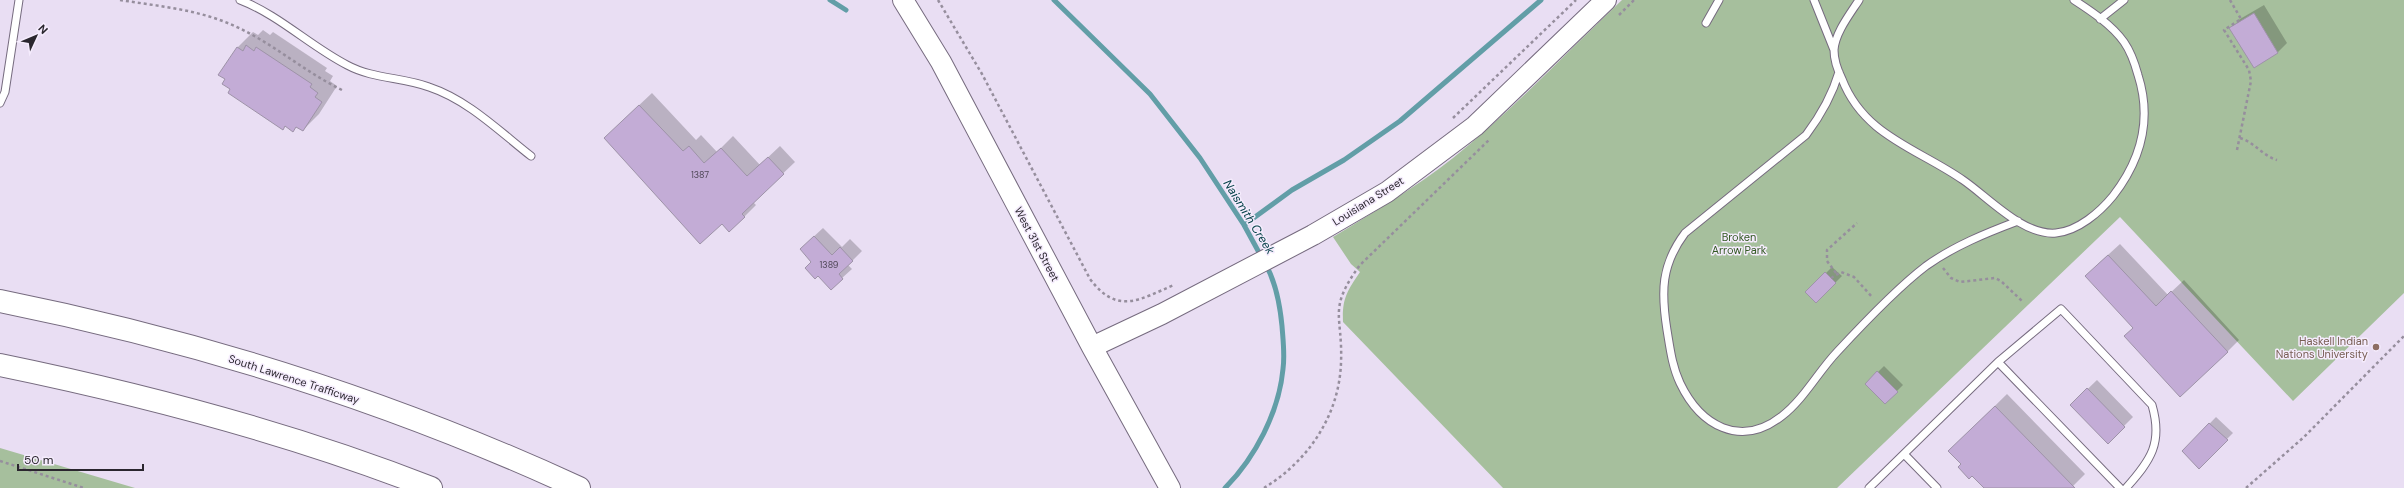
<svg xmlns="http://www.w3.org/2000/svg" width="2404" height="488" font-family="'DM Sans',sans-serif">
<style>
.green{fill:#a6bf9d}
.shadow{fill:#0003}
.lines{fill:none;stroke-linecap:round;stroke-linejoin:round}
.stream{stroke:#629ea7;stroke-width:5}
.building{fill:#c3acd6;stroke:#9e93a8}
.lane-casing{stroke:#766b7f;stroke-width:9}
.secondary-casing{stroke:#766b7f;stroke-width:22}
.highway-casing{stroke:#766b7f;stroke-width:24}
.path{stroke:#968e9d;stroke-width:2.5;stroke-dasharray:3 3;stroke-linecap:butt}
.lane{stroke:#fff;stroke-width:7}
.secondary{stroke:#fff;stroke-width:20}
.highway{stroke:#fff;stroke-width:22}
.education-dot{fill:#8d6e63;stroke:#f5ecfd;stroke-width:1.5}
.labels{text-anchor:middle;stroke-width:3;stroke-linejoin:round;paint-order:stroke}
.number-label{font-size:9px;fill:#504858}
.street-label{font-size:11px;fill:#2a262e;stroke:#f5ecfd}
.park-label{font-size:11px;fill:#325822;stroke:#f5ecfd}
.education-label{font-size:11px;fill:#785e54;stroke:#f5ecfd;text-anchor:end}
.water-label{font-size:12px;font-style:italic;fill:#074249;stroke:#f5ecfd}
</style>
<rect width="100%" height="100%" fill="#e9def3"/>
<path class="green" d="M1622,0h782v293l-111,108 -173,-184 -283,271h-334l-160,-166c-1,-23 4,-31 17,-50l-9,-8 -18,-27c41,-25 82,-49 120,-79 60,-48 113,-105 169,-158z
M0,448l135,40h-135z"/>
<path class="shadow" d="M2264,5l23,38 -9,9 -24,15 -23,-38 9,-10z
M263,30l7,5 3,-3 54,36 -2,3 8,5 -3,5 7,5 -18,28 -16,16 -6,-4 -4,4 -7,-5 -4,4 -56,-50 11,-31 16,-16 5,3z
M652,93l44,47 5,-5 16,17 16,-16 27,29 20,-19 15,16 -42,40 3,3 -12,12 -127,-91z
M823,228l19,19 8,-8 12,12 -14,14 4,4 -21,19 -18,-26 -3,-22z
M2120,244l48,51 16,-15 55,60 -12,12 -93,-24 -36,-64z
M1832,267l10,9 -26,26 -9,-10z
M1884,366l19,19 -18,18 -19,-19z
M2097,380l36,37 -25,25 -37,-37z
M2007,394l78,80 -14,14h-86l-36,-37z
M2216,417l17,16 -34,34 -16,-16z"/>
<g class="lines">
<path class="stream" d="M830,0l16,10
M1054,0l96,94 50,64 44,67 18,33
M1244,225l48,-35 52,-30 56,-39 141,-121
M1225,488c30,-30 54,-76 58,-119 2,-14 0,-29 -1,-43 -2,-21 -6,-43 -16,-61"/>
</g>
<path class="building" d="M2254,13l24,40 -24,15 -25,-40z
M246,45l8,6 2,-4 56,37 -2,3 8,6 -3,4 7,5 -19,29 -7,-4 -3,5 -8,-6 -2,4 -55,-37 2,-4 -8,-5 3,-5 -7,-4 19,-28 6,4z
M639,105l44,46 6,-5 15,17 17,-15 26,28 21,-19 16,17 -42,40 3,3 -16,15 -7,-8 -22,20 -96,-106z
M814,236l18,19 8,-8 13,14 -14,13 4,5 -12,11 -13,-14 -3,3 -10,-11 6,-6 -11,-13z
M2108,255l48,51 15,-15 57,61 -48,45 -56,-61 9,-8 -48,-52z
M1825,272l11,11 -20,20 -11,-11z
M1877,371l21,21 -13,12 -20,-20z
M2087,388l38,39 -17,17 -38,-39z
M1995,406l80,82h-91l-12,-12 -3,3 -11,-12 3,-3 -13,-13z
M2209,423l19,17 -29,29 -17,-18z"/>
<g class="lines">
<g class="lane-casing">
<path id="lane" d="M240,0c39,15 70,46 107,65 26,14 55,12 82,22 39,13 70,44 102,69
M1814,0l20,50
M1859,0c-9,14 -24,33 -25,50 0,9 4,21 8,29 22,57 75,69 121,101 25,17 60,56 93,53 22,-2 44,-21 57,-37 28,-36 39,-77 25,-121 -3,-11 -7,-23 -14,-33 -12,-17 -33,-31 -50,-42
M2100,19l24,-19
M1706,23l13,-23
M1839,72c-7,24 -18,43 -33,63l-121,98c-24,32 -24,59 -18,97 3,18 5,36 13,53 20,42 60,66 102,33 22,-17 36,-44 55,-64 25,-27 60,-64 89,-86 28,-20 60,-33 92,-45
M0,103l5,-11 14,-92
M1998,362l122,126
M1904,454l33,34
M1869,488l129,-126 63,-53 91,96c11,38 -1,55 -26,83"/>
</g>
<g class="secondary-casing">
<path id="secondary" d="M903,0l38,62 151,285 78,141
M1092,347l70,-33 151,-79 74,-43 88,-66 131,-126"/>
</g>
<g class="highway-casing">
<path id="highway" d="M0,301c199,40 395,102 579,187
M0,365c146,30 291,68 431,123"/>
</g>
<path class="path" d="M120,0c37,6 75,9 110,24 41,17 74,48 114,67
M938,0l44,74 108,205c28,37 50,20 84,6
M2230,0l11,19 -17,11 25,40 2,11 -14,69
M1619,15l15,-15
M1453,118l123,-118
M2240,138c14,4 23,18 37,22
M1943,268l8,10 9,4 35,-4 6,3 21,20
M1836,273l-9,-12v-11l30,-27
M1831,278l10,-6 13,5 19,21
M0,461l84,27
M1264,488c44,-27 75,-72 77,-125 2,-49 -14,-53 19,-98l130,-126
M2246,488l58,-51 100,-101"/>
<use href="#lane" class="lane"/>
<use href="#secondary" class="secondary"/>
<use href="#highway" class="highway"/>
</g>
<circle class="education-dot" cx="2376" cy="347" r="4"/>
<g class="labels">
<g class="number-label">
<text x="700" y="178">1387</text>
<text x="829" y="268">1389</text>
</g>
<g class="street-label">
<text transform="translate(1368 201) rotate(-32)" y="4">Louisiana Street</text>
<text transform="translate(1037 244) rotate(62)" y="4">West 31st Street</text>
<text transform="translate(294 379) rotate(18)" y="4">South Lawrence Trafficway</text>
</g>
<g class="park-label">
<text x="1739" y="241">Broken<tspan x="1739" dy="13">Arrow Park</tspan></text>
</g>
<g class="education-label">
<text x="2368" y="345">Haskell Indian<tspan x="2368" dy="13">Nations University</tspan></text>
</g>
<g class="water-label">
<text transform="translate(1249 217) rotate(58)" y="4">Naismith Creek</text>
</g>
</g>
<g transform="translate(36 36) rotate(46)" stroke="#f5ecfd" stroke-width="3" paint-order="stroke">
<path d="M0-3L7 15L0 10L-7 15Z" fill="#2a262e"/>
<text y="-6" font-size="11" font-weight="bold" text-anchor="middle" fill="#2a262e">N</text>
</g>
<path d="M18 464v6h125v-6" fill="none" stroke="#2a262e" stroke-width="2"/>
<text x="24" y="464" font-size="12" fill="#2a262e" stroke="#f5ecfd" stroke-width="3" paint-order="stroke">50 m</text>
</svg>
